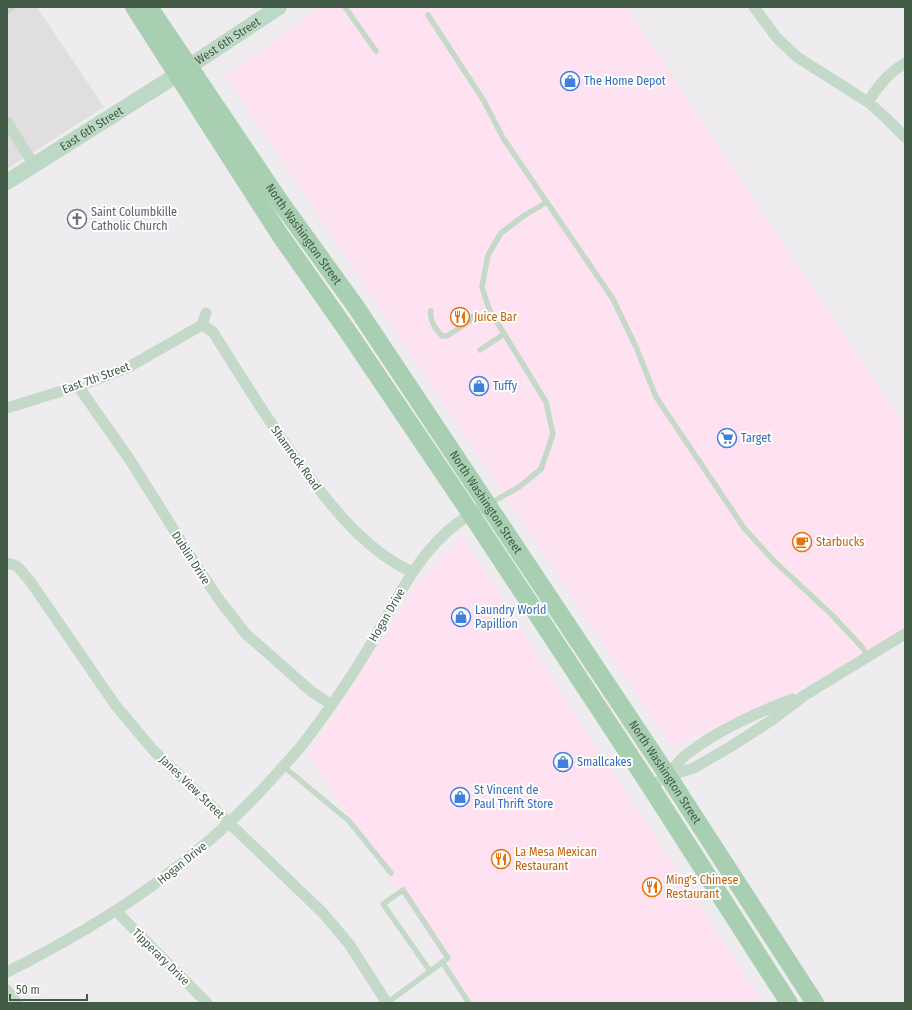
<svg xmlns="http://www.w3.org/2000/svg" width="912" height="1010" font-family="'Fira Sans Condensed',sans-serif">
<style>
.commercial{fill:#fee2f1}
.education{fill:#e0dee1}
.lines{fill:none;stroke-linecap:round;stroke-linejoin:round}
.lane{stroke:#c4d9c8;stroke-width:5.5}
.street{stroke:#c4d9c8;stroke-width:11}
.secondary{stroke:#bdd8c4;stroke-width:16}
.primary{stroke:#a9cfb2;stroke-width:18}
.labels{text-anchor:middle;stroke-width:4;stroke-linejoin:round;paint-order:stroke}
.street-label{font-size:12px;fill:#435c48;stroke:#fff}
.shop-label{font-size:12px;fill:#366cbe;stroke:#fff;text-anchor:start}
.worship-label{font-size:12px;fill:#5b616d;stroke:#fff;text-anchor:start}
.food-label{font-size:12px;fill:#c56008;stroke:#fff;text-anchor:start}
</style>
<rect width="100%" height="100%" fill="#efecf0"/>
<path class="commercial" d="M321,7h306l158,241 120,177v212l-108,53 -125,56 -446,-670z
M462,536l160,251 142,216h-290l-166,-247 109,-172z"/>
<path class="education" d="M7,7h30l67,100 -97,62z"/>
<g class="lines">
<path class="lane" d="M345,7l31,44
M7,11l6,-4
M428,15l56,86 19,37 110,161 23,48 20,50 88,131 29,32 59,55 29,31 7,10
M431,311c-2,10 5,18 11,25h5l26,-17v-3
M480,350l24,-16
M489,504l30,-17 22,-18 12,-35 -7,-32 -57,-93 -7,-22 6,-32 13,-22 24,-18 22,-13
M283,766l66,55 42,52
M442,962l27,41
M387,1003c20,-15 41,-30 61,-45l-45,-68 -20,14 47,67"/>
<path class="street" d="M754,7l23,31 20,19 71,45 18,16 19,19
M868,102c9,-15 22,-30 37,-39
M7,122l27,43
M202,325l11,7c32,51 64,103 101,151 27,35 57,70 98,89
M202,325l4,-12
M78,386l52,74 66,105 24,36 26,33 66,58 20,13
M7,408l71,-22 49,-18 75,-43
M7,563l10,3 13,15 86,125 38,45 169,162 26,31 38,59
M668,776c5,-7 11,-16 18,-21 31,-25 70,-42 107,-56
M650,786l18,-10 26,-8 36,-21 42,-27 33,-25 100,-61
M116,911l91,92
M7,972c104,-52 195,-113 272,-201 9,-10 19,-20 27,-31 22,-29 43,-59 62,-91 27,-44 47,-95 91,-127 9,-7 20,-12 30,-17
M7,990l10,13"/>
<path class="secondary" id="s1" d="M7,182l157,-99 115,-76"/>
<g class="primary">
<path d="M134,7l146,228 66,94 125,185 179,272 139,217"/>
<path id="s2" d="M149,7l132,196 75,104 312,469 147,227"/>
</g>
</g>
<defs>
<g id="shop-ring" transform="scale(1)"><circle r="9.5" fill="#fff" stroke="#3f7fe0" stroke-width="1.5"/><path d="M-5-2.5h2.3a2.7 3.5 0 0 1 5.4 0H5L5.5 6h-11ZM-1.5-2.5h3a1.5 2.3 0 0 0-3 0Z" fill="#3f7fe0"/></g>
<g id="church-ring" transform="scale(1)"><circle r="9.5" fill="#fff" stroke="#6b7280" stroke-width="1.5"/><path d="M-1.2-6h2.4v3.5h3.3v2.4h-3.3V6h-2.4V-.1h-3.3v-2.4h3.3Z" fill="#6b7280"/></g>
<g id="restaurant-ring" transform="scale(1)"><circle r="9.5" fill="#fff" stroke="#e8710a" stroke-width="1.5"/><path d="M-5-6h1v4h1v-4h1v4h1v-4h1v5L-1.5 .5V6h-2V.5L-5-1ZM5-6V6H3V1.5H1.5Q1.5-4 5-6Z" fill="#e8710a"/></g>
<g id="supermarket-ring" transform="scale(1)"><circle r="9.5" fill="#fff" stroke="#3f7fe0" stroke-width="1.5"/><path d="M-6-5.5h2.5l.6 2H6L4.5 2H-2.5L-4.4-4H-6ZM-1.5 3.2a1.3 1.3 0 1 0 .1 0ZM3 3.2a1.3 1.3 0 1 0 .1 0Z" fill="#3f7fe0"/></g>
<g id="cafe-ring" transform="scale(1)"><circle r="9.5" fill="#fff" stroke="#e8710a" stroke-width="1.5"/><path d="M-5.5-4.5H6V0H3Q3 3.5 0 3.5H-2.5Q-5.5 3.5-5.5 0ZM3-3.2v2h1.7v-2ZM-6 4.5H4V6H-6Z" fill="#e8710a"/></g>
</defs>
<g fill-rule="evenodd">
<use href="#shop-ring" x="570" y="81"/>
<use href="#church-ring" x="77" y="219"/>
<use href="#restaurant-ring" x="460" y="317"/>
<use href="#shop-ring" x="479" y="386"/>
<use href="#supermarket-ring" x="727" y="438"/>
<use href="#cafe-ring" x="802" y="542"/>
<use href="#shop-ring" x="461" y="617"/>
<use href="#shop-ring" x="563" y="762"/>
<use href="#shop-ring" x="460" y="797"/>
<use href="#restaurant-ring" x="501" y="859"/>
<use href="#restaurant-ring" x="652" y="887"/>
</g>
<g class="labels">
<g class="street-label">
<text dy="4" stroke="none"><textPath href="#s1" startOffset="262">West 6th Street</textPath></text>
<text dy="4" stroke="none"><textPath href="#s1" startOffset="100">East 6th Street</textPath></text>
<text dy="4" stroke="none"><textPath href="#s2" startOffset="275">North Washington Street</textPath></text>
<text transform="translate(96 378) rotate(-20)" y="4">East 7th Street</text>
<text transform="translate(296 458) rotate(54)" y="4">Shamrock Road</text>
<text dy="4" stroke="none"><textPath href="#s2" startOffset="599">North Washington Street</textPath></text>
<text transform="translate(191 558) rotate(57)" y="4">Dublin Drive</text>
<text transform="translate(387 615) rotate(-60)" y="4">Hogan Drive</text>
<text dy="4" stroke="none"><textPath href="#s2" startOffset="923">North Washington Street</textPath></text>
<text transform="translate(192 787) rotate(44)" y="4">Janes View Street</text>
<text transform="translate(182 863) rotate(-39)" y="4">Hogan Drive</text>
<text transform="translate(161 957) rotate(45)" y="4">Tipperary Drive</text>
</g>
<g class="shop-label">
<text x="584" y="85">The Home Depot</text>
<text x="493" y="390">Tuffy</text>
<text x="741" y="442">Target</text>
<text x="475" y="614">Laundry World<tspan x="475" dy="14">Papillion</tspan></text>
<text x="577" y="766">Smallcakes</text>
<text x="474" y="794">St Vincent de<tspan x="474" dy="14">Paul Thrift Store</tspan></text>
</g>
<g class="worship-label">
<text x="91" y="216">Saint Columbkille<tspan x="91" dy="14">Catholic Church</tspan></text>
</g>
<g class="food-label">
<text x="474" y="321">Juice Bar</text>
<text x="816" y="546">Starbucks</text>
<text x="515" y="856">La Mesa Mexican<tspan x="515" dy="14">Restaurant</tspan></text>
<text x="666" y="884">Ming's Chinese<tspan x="666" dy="14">Restaurant</tspan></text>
</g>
</g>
<rect width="912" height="1010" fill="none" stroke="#435c48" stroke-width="16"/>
<path d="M10 994v6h77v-6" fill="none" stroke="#435c48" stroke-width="2"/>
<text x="16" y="994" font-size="12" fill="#435c48" stroke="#ffffff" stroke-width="3" paint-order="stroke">50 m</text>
</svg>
